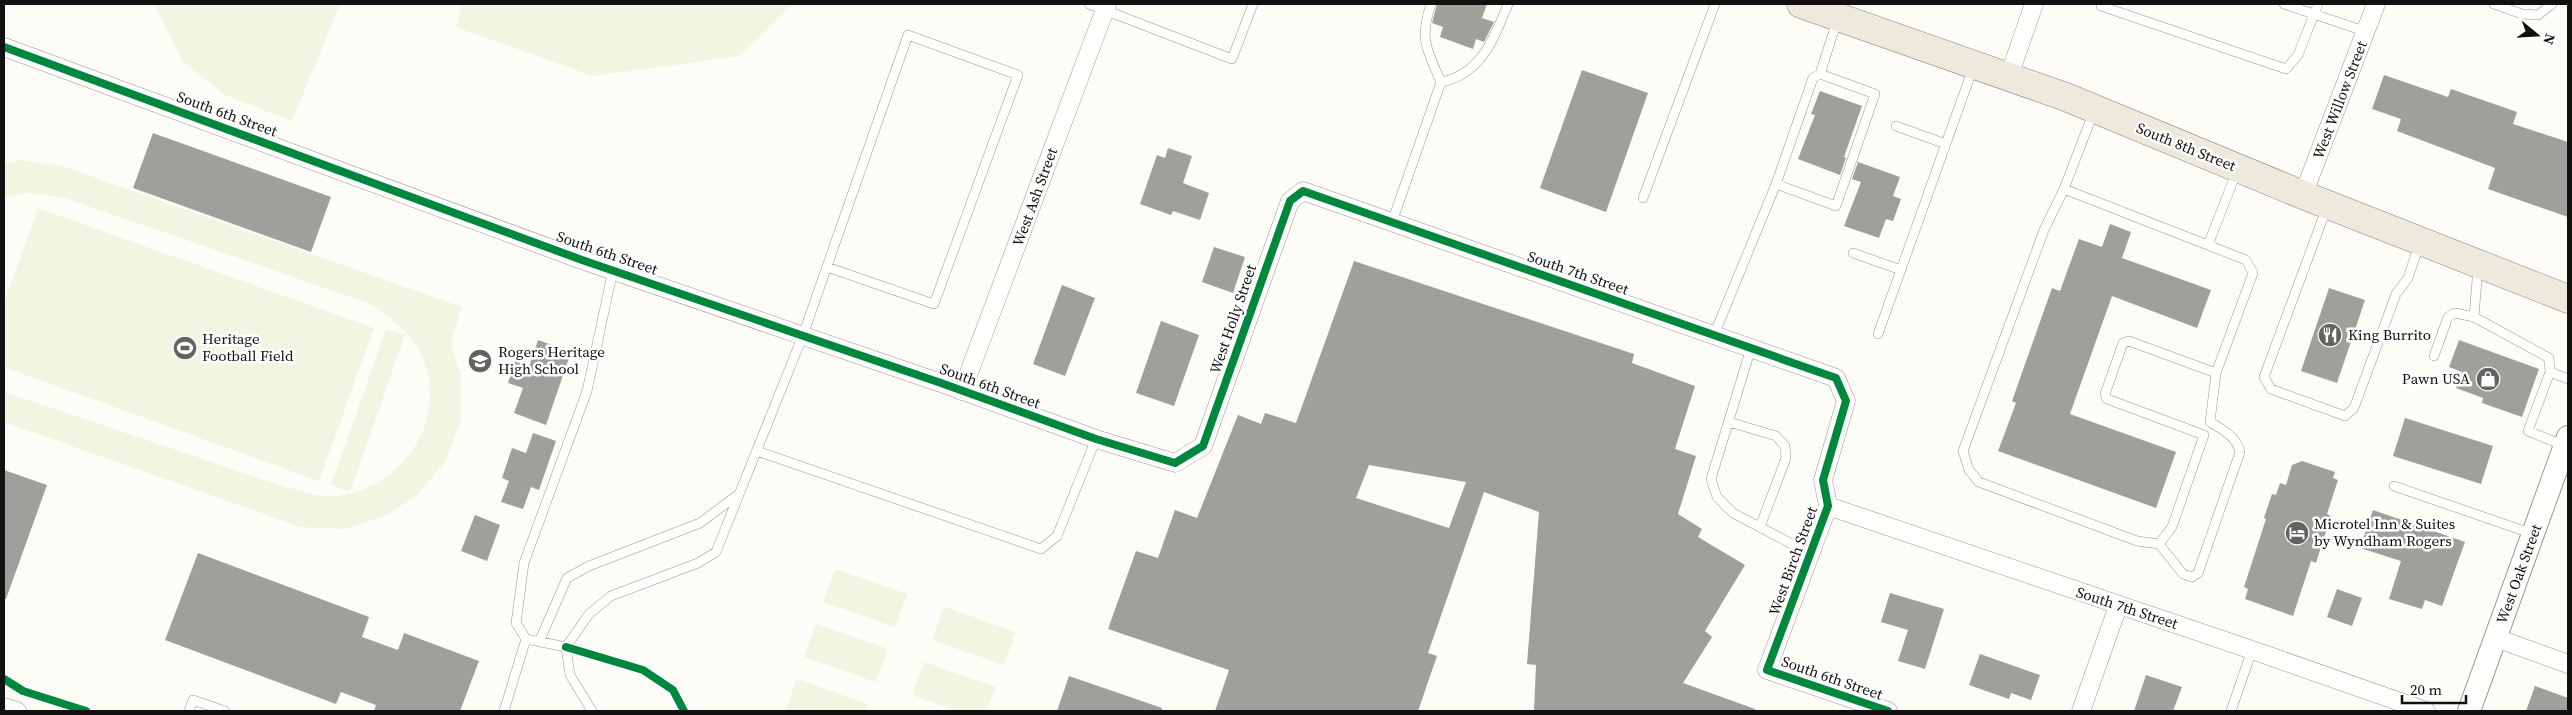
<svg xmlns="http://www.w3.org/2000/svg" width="2572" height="715" font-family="'Source Serif 4',serif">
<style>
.pitch{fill:#f0f6e1}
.building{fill:#a19f9c;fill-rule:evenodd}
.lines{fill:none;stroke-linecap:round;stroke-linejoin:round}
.service-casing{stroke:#979795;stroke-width:10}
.minor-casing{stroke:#979795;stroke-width:19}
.tertiary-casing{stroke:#979795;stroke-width:24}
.primary-casing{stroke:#858482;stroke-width:29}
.service{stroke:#fffffe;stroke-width:9}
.minor{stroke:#fffffe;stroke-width:18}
.tertiary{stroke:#fffffe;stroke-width:22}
.primary{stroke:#ede9dc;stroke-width:28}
.cycleway-casing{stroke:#fff;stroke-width:11}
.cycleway{stroke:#00873e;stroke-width:8}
.labels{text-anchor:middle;stroke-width:5;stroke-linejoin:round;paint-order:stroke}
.street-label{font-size:15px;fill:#111;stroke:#fff}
.poi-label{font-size:15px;fill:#111;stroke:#fff;text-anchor:start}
</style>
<rect width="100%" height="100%" fill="#fdfcf7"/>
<path class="pitch" d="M154,4h186l-48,117 -67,-26 -43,-34z
M462,4h331l-53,52 -147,20 -137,-49z
M19,160l43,6 400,141 -11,37 10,32v44l-16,42 -27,32 -29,20 -44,15 -44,-2 -297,-105v-30l282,95c16,4 32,10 48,9 66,-5 115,-74 89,-137 -10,-26 -33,-42 -55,-56l-303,-105 -36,-5 -25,5v-34z
M38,208l336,120 -55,153 -315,-114v-63z
M386,329l19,6 -55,157 -19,-7z
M835,569l72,25 -12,33 -72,-25z
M944,607l72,25 -12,33 -72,-25z
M816,624l72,25 -12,33 -72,-25z
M924,662l72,25 -9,24h-29l-46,-16z
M797,679l71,25 -2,7h-81z"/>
<path class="building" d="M1437,4h50l-5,14 12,4 -10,20 -8,-3 -3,10 -33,-12 3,-10 -11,-4z
M1582,70l66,23 -42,119 -66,-24z
M2384,75l64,22 3,-8 66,23 -4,12 55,18v75l-80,-28 7,-21 -98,-37 4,-12 -29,-10z
M1820,91l42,15 -18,51 2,1 -6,17 -42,-16 17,-44 -4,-1z
M153,133l178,64 -20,55 -178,-64z
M1168,148l24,8 -9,27 26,10 -9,27 -27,-9 -2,4 -31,-11 17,-49 8,3z
M1858,162l42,15 -7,19 8,3 -8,22 -7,-2 -7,19 -35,-12 17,-44 -9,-3z
M2110,224l21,8 -9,26 89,32 -14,38 -85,-32 -42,118 106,38 -20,56 -158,-57 18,-48 -4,-2 40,-113 8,3 19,-52 23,8z
M1214,247l31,10 -12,36 -31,-11z
M1354,261l280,93 -2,9 63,23 -20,63 21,7 -18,58 24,15 -4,8 47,28 -40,66 7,6 -29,46 72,26v2h-221l2,-46 -9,-1 12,-152 -55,-20 -56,161 9,3 -19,55h-203l14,-41 -121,-41 28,-78 22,7 17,-48 22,8 41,-103 23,9 4,-11 31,10zM1369,465l97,17 -17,46 -93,-30z
M1062,285l33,13 -30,78 -32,-12z
M2329,288l36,12 -28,83 -36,-12z
M1161,321l38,14 -25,71 -38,-13z
M538,340l33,12 -25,73 -32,-12 9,-25 -15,-5 7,-22 14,6z
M2459,340l80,29 -17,48 -40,-14 1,-5 -27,-10 6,-16 -13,-5z
M2405,418l88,28 -12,38 -88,-28z
M533,433l23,8 -17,49 -8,-3 -8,22 -22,-7 8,-21 -7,-3 10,-30 14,5z
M2302,461l33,11 -2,6 5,2 -11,34 4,2 -15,47 -5,-2 -18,55 -48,-17 3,-10 -4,-2 22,-68 -2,-1 8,-24 4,1 4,-12 6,2 6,-20z
M4,470l43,15 -41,114h-2z
M2373,510l92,32 -23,64 -17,-6 -3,9 -33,-10 12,-38 -41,-13z
M475,515l25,10 -13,36 -26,-10z
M198,553l171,64 -7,20 36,13 6,-17 75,28 -19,50h-86l2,-6 -35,-13 -5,12 -171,-64z
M2337,589l25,9 -10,28 -25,-9z
M1890,593l54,16 -19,60 -27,-8 10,-31 -27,-8z
M1980,654l60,21 -9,25 -20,-7 -2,6 -40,-14z
M2146,675l36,12 -9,24h-39z
M1069,676l93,32v3h-105z
M2535,686l33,12v13h-42z"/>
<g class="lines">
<g class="service-casing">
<path id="service" d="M1089,4l143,55 21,-55
M2101,4v2l185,63 12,-14 20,-51
M2284,4l83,28
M2494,4l28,10 16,1 14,-11
M1820,74l-7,4 -37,106 60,22 39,-112 -55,-20 17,-53
M1441,82c41,-8 53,-44 67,-78
M1896,126l50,18
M2064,189l-20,41 -81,221 6,19 10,12 158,59 22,3 13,-17 32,-92 -97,-36 -2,-5 18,-51 6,-2 87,32 37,-100 -7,-13 -182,-71 30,-78
M1643,198l72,-194
M2327,207l-63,170 7,12 74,27 9,-8 42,-114 12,-16 11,-33
M1392,222l49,-140c-14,-32 -22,-43 -10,-78
M2208,245l29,-74
M1853,253l48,17
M2478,267l-4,50 75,41 1,14 -22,59 37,15
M1878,334l95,-266
M1714,335l62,-151
M1751,348l-40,131 6,18 16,16 78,41
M2434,356l14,-39 7,-4 19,4
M2550,372l18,7
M1729,422l47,14 9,10 1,12 -26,69
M757,451l284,98 16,-13 39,-97
M2394,486l139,48
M2159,544l24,30 9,3 6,-4 42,-121c-3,-15 -18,-23 -30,-30l6,-49
M539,642l28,-64 22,-12 111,-43 39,-29
M566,647l-40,-8 -10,-16 8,-60 63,-172 26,-121
M189,711l4,-11 32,11
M504,711l22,-72
M592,711l-22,-36 -4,-28 23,-33 22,-18 87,-33 18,-11 87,-217 105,-300 110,40 -84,229 -107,-37
M2231,711l21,-61"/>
</g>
<g class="minor-casing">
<path id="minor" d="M4,47l578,213 359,123 155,56 79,24 28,-17 87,-245 13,-10 533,187 10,23 -23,79 5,26 -61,164 121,41
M2009,76l25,-72
M2303,195l73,-191
M962,391l145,-387
M1828,506l424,144 174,61
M2496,638l72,26
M4,707l13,4
M2081,711l37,-105"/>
</g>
<g class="tertiary-casing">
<path id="tertiary" d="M2469,711l99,-274"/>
</g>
<g class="primary-casing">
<path id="primary" d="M1801,4l265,93 237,98 265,104"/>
</g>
<use href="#service" class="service"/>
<use href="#minor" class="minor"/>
<use href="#tertiary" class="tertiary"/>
<use href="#primary" class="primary"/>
<g class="cycleway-casing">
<path id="cycleway" d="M4,47l578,213 359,123 155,56 79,24 28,-17 87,-245 13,-10 533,187 10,23 -23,79 5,26 -61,164 121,41
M566,647l77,23 30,20 11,21
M4,679l19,12 63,20"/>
</g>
<use href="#cycleway" class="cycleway"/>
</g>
<defs>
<g id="restaurant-disc" transform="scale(1.25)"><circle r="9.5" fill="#646362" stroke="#fff"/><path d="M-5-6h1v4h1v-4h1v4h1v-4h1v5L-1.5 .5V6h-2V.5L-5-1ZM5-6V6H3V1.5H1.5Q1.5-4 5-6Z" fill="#fff"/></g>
<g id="stadium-disc" transform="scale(1.25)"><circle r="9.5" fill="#646362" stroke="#fff"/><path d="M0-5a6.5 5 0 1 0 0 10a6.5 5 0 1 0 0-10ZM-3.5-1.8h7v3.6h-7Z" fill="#fff"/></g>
<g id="school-disc" transform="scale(1.25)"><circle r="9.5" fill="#646362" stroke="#fff"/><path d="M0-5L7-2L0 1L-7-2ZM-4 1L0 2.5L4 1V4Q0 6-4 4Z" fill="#fff"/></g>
<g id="shop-disc" transform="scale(1.25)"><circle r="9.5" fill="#646362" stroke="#fff"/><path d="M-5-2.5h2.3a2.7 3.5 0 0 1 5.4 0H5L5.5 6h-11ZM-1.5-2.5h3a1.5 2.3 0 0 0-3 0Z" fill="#fff"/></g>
<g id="hotel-disc" transform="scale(1.25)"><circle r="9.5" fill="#646362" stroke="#fff"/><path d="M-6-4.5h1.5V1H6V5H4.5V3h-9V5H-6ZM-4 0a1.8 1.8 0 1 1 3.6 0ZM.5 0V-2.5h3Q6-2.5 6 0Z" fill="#fff"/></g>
</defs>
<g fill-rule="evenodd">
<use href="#restaurant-disc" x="2330" y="335"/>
<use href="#stadium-disc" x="185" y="348"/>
<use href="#school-disc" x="480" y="361"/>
<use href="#shop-disc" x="2488" y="379"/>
<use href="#hotel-disc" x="2297" y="533"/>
</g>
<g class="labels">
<g class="street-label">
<text transform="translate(2340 100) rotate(-69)" y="5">West Willow Street</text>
<text transform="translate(227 114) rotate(20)" y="5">South 6th Street</text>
<text transform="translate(2186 147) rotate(22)" y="5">South 8th Street</text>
<text transform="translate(1035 197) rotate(-70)" y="5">West Ash Street</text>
<text transform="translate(607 253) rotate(19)" y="5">South 6th Street</text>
<text transform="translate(1578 273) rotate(19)" y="5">South 7th Street</text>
<text transform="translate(1233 319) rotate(-71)" y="5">West Holly Street</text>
<text transform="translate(990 386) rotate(20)" y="5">South 6th Street</text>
<text transform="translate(1793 561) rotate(-70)" y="5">West Birch Street</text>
<text transform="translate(2519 574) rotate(-70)" y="5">West Oak Street</text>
<text transform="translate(2127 608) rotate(18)" y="5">South 7th Street</text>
<text transform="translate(1832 678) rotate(19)" y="5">South 6th Street</text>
</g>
<g class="poi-label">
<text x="2348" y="340">King Burrito</text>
<text x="202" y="344">Heritage<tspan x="202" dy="17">Football Field</tspan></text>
<text x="498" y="357">Rogers Heritage<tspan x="498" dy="17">High School</tspan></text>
<text x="2470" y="384" text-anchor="end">Pawn USA</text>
<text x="2314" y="529">Microtel Inn &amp; Suites<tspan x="2314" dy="17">by Wyndham Rogers</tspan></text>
</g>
</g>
<rect width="2572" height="715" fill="none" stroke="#111111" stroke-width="10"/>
<g transform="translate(2537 35) rotate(108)" stroke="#ffffff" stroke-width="4" paint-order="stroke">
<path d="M0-4L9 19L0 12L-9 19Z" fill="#111111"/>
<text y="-8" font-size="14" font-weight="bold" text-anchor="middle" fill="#111111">N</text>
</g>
<path d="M2402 695v8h64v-8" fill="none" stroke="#111111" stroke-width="2.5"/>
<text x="2410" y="695" font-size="15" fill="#111111" stroke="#ffffff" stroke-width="4" paint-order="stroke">20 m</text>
</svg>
